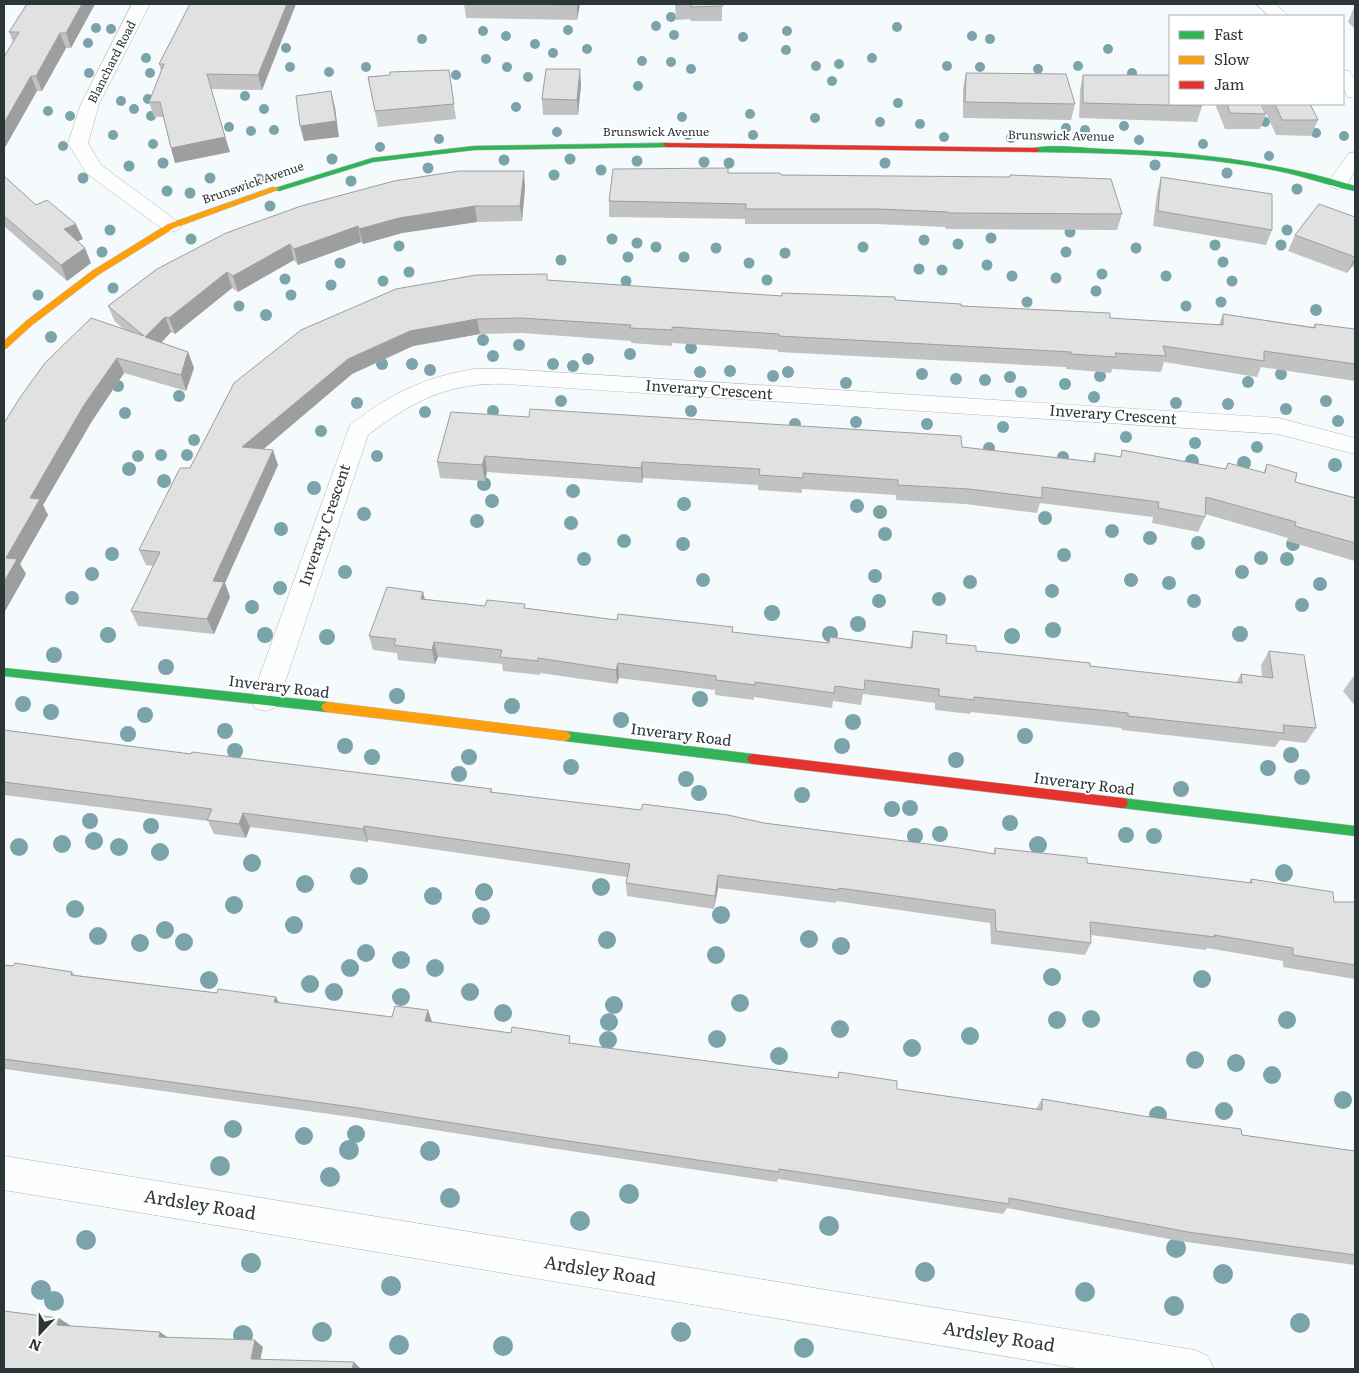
<svg xmlns="http://www.w3.org/2000/svg" width="1359" height="1373" font-family="Literata,serif">
<style>
.lines{fill:none;stroke-linecap:round;stroke-linejoin:round}
.street-casing{stroke:#aeb6b7;stroke-width:1}
.fast-casing{stroke:#aeb6b7;stroke-width:1}
.slow-casing{stroke:#aeb6b7;stroke-width:1}
.jam-casing{stroke:#aeb6b7;stroke-width:1}
.street{fill:#fefeff;fill-rule:evenodd}
.fast{fill:#30b455;fill-rule:evenodd}
.slow{fill:#ff9f0a;fill-rule:evenodd}
.jam{fill:#e5322d;fill-rule:evenodd}
.tree{fill:#7ba3aa}
.wall{fill:#c2c2c2}
.shaded-wall{fill:#9e9e9e}
.building{fill:#e2e1e1;stroke:#9e9e9e}
.labels{text-anchor:middle;stroke-width:4;stroke-linejoin:round;paint-order:stroke}
.far-street-label{font-size:12px;fill:#2c3638;stroke:#fff}
.street-label{font-size:15px;fill:#2c3638;stroke:#fff}
.near-street-label{font-size:18px;fill:#2c3638;stroke:#fff}
</style>
<rect width="100%" height="100%" fill="#f5fbfc"/>
<g class="lines">
<g class="street-casing">
<path id="street" d="M132,4h18l-51,100 -11,39 13,22 77,57 3,4 -3,4 -7,2 -7,-2 -78,-57 -18,-30 13,-39z
M1256,4h19l14,12h-20z
M1343,70l6,1 6,9v18l-7,-1 -5,-9z
M1355,152c1,17 0,21 -10,35l-7,2 -7,-2 -3,-4 20,-29z
M475,369h31l772,49 77,20v16l-77,-20 -772,-50c-57,-2 -94,17 -138,51l-89,265 -4,8 -10,3 -10,-3 -4,-8 99,-275c40,-31 74,-48 125,-56z
M4,1156l1191,194 13,6 6,13h-132l-1078,-179z"/>
</g>
<g class="fast-casing">
<path id="fast" d="M667,143l4,2 -1,2 -196,3 -101,12 -94,29 -7,-2 100,-31 102,-12z
M1033,148c22,-4 47,0 69,1 86,2 171,12 253,37v5c-26,-5 -51,-15 -77,-20 -79,-16 -161,-18 -242,-19h-3z
M4,668l323,34 4,2 2,3 -2,3 -4,2 -323,-36z
M565,731l188,23 4,2 2,3 -2,3 -4,2 -188,-23 -4,-2 -2,-3 2,-3z
M1122,798l233,28v10l-233,-28 -4,-1 -2,-4 2,-4z"/>
</g>
<g class="slow-casing">
<path id="slow" d="M273,187l7,2 -106,39 -76,47 -66,50 -25,23 -3,1v-8l22,-20 66,-50 76,-47z
M327,702l238,29 4,2 2,3 -2,3 -4,2 -238,-29 -4,-2 -2,-3 2,-3z"/>
</g>
<g class="jam-casing">
<path id="jam" d="M664,143l372,5 4,2 -4,2 -369,-5 -4,-2z
M753,754l369,44 4,1 2,4 -2,4 -4,1 -369,-44 -4,-2 -2,-3 2,-3z"/>
</g>
<use href="#street" class="street"/>
<use href="#fast" class="fast"/>
<use href="#slow" class="slow"/>
<use href="#jam" class="jam"/>
</g>
<g class="tree">
<circle cx="671" cy="17" r="5"/>
<circle cx="656" cy="26" r="5"/>
<circle cx="897" cy="27" r="5"/>
<circle cx="96" cy="28" r="5"/>
<circle cx="111" cy="29" r="5"/>
<circle cx="568" cy="30" r="5"/>
<circle cx="483" cy="31" r="5"/>
<circle cx="787" cy="31" r="5"/>
<circle cx="674" cy="35" r="5"/>
<circle cx="506" cy="36" r="5"/>
<circle cx="972" cy="36" r="5"/>
<circle cx="743" cy="37" r="5"/>
<circle cx="422" cy="39" r="5"/>
<circle cx="990" cy="39" r="5"/>
<circle cx="88" cy="43" r="5"/>
<circle cx="535" cy="44" r="5"/>
<circle cx="286" cy="48" r="5"/>
<circle cx="587" cy="49" r="5"/>
<circle cx="1108" cy="49" r="5"/>
<circle cx="786" cy="50" r="5"/>
<circle cx="553" cy="53" r="5"/>
<circle cx="146" cy="58" r="5"/>
<circle cx="872" cy="58" r="5"/>
<circle cx="486" cy="59" r="5"/>
<circle cx="642" cy="61" r="5"/>
<circle cx="671" cy="62" r="5"/>
<circle cx="839" cy="64" r="5"/>
<circle cx="816" cy="66" r="5"/>
<circle cx="947" cy="66" r="5"/>
<circle cx="1078" cy="66" r="5"/>
<circle cx="290" cy="67" r="5"/>
<circle cx="366" cy="67" r="5"/>
<circle cx="507" cy="67" r="5"/>
<circle cx="980" cy="67" r="5"/>
<circle cx="691" cy="69" r="5"/>
<circle cx="1038" cy="69" r="5"/>
<circle cx="329" cy="72" r="5"/>
<circle cx="89" cy="73" r="5"/>
<circle cx="150" cy="73" r="5"/>
<circle cx="1132" cy="73" r="5"/>
<circle cx="456" cy="75" r="5"/>
<circle cx="528" cy="77" r="5"/>
<circle cx="832" cy="81" r="5"/>
<circle cx="638" cy="86" r="5"/>
<circle cx="245" cy="96" r="5"/>
<circle cx="148" cy="99" r="5"/>
<circle cx="121" cy="101" r="5"/>
<circle cx="898" cy="103" r="5"/>
<circle cx="516" cy="107" r="5"/>
<circle cx="134" cy="109" r="5"/>
<circle cx="264" cy="109" r="5"/>
<circle cx="48" cy="111" r="5"/>
<circle cx="750" cy="114" r="5"/>
<circle cx="70" cy="116" r="5"/>
<circle cx="151" cy="116" r="5"/>
<circle cx="682" cy="117" r="5"/>
<circle cx="815" cy="118" r="5"/>
<circle cx="880" cy="122" r="5"/>
<circle cx="1265" cy="122" r="5"/>
<circle cx="920" cy="124" r="5"/>
<circle cx="1124" cy="126" r="5"/>
<circle cx="229" cy="127" r="5"/>
<circle cx="1066" cy="128" r="5"/>
<circle cx="274" cy="130" r="5"/>
<circle cx="1085" cy="130" r="5"/>
<circle cx="251" cy="131" r="5"/>
<circle cx="557" cy="132" r="5"/>
<circle cx="1316" cy="133" r="5"/>
<circle cx="113" cy="135" r="5"/>
<circle cx="688" cy="135" r="5"/>
<circle cx="753" cy="135" r="5"/>
<circle cx="1344" cy="136" r="5"/>
<circle cx="944" cy="137" r="5"/>
<circle cx="1011" cy="138" r="5"/>
<circle cx="439" cy="139" r="5"/>
<circle cx="1139" cy="140" r="5"/>
<circle cx="153" cy="144" r="5"/>
<circle cx="1203" cy="144" r="5"/>
<circle cx="63" cy="146" r="5"/>
<circle cx="380" cy="147" r="5"/>
<circle cx="1269" cy="156" r="5"/>
<circle cx="332" cy="159" r="5.5"/>
<circle cx="570" cy="159" r="5.5"/>
<circle cx="504" cy="160" r="5.5"/>
<circle cx="637" cy="161" r="5.5"/>
<circle cx="704" cy="162" r="5.5"/>
<circle cx="163" cy="163" r="5.5"/>
<circle cx="729" cy="163" r="5.5"/>
<circle cx="885" cy="163" r="5.5"/>
<circle cx="1155" cy="165" r="5.5"/>
<circle cx="129" cy="166" r="5.5"/>
<circle cx="428" cy="168" r="5.5"/>
<circle cx="601" cy="170" r="5.5"/>
<circle cx="1227" cy="173" r="5.5"/>
<circle cx="554" cy="175" r="5.5"/>
<circle cx="83" cy="178" r="5.5"/>
<circle cx="210" cy="178" r="5.5"/>
<circle cx="259" cy="179" r="5.5"/>
<circle cx="351" cy="181" r="5.5"/>
<circle cx="1297" cy="189" r="5.5"/>
<circle cx="167" cy="191" r="5.5"/>
<circle cx="190" cy="193" r="5.5"/>
<circle cx="270" cy="206" r="5.5"/>
<circle cx="110" cy="230" r="5.5"/>
<circle cx="1287" cy="230" r="5.5"/>
<circle cx="1070" cy="232" r="5.5"/>
<circle cx="991" cy="238" r="5.5"/>
<circle cx="191" cy="239" r="5.5"/>
<circle cx="612" cy="239" r="5.5"/>
<circle cx="924" cy="240" r="5.5"/>
<circle cx="637" cy="243" r="5.5"/>
<circle cx="958" cy="244" r="5.5"/>
<circle cx="1215" cy="245" r="5.5"/>
<circle cx="1281" cy="245" r="5.5"/>
<circle cx="399" cy="246" r="5.5"/>
<circle cx="656" cy="247" r="5.5"/>
<circle cx="863" cy="247" r="5.5"/>
<circle cx="716" cy="248" r="5.5"/>
<circle cx="1136" cy="248" r="5.5"/>
<circle cx="102" cy="252" r="5.5"/>
<circle cx="1066" cy="252" r="5.5"/>
<circle cx="785" cy="253" r="5.5"/>
<circle cx="628" cy="257" r="5.5"/>
<circle cx="684" cy="257" r="5.5"/>
<circle cx="561" cy="260" r="5.5"/>
<circle cx="1223" cy="262" r="5.5"/>
<circle cx="340" cy="263" r="5.5"/>
<circle cx="749" cy="263" r="5.5"/>
<circle cx="987" cy="265" r="5.5"/>
<circle cx="919" cy="269" r="5.5"/>
<circle cx="942" cy="270" r="5.5"/>
<circle cx="409" cy="272" r="5.5"/>
<circle cx="1102" cy="274" r="5.5"/>
<circle cx="1012" cy="276" r="5.5"/>
<circle cx="1166" cy="276" r="5.5"/>
<circle cx="1056" cy="278" r="5.5"/>
<circle cx="285" cy="279" r="5.5"/>
<circle cx="767" cy="280" r="5.5"/>
<circle cx="383" cy="281" r="5.5"/>
<circle cx="626" cy="281" r="5.5"/>
<circle cx="1232" cy="281" r="5.5"/>
<circle cx="331" cy="285" r="5.5"/>
<circle cx="113" cy="288" r="5.5"/>
<circle cx="1096" cy="291" r="5.5"/>
<circle cx="38" cy="295" r="5.5"/>
<circle cx="291" cy="295" r="5.5"/>
<circle cx="1027" cy="302" r="5.5"/>
<circle cx="1221" cy="302" r="5.5"/>
<circle cx="239" cy="306" r="5.5"/>
<circle cx="1186" cy="306" r="5.5"/>
<circle cx="1316" cy="310" r="6"/>
<circle cx="266" cy="315" r="6"/>
<circle cx="51" cy="337" r="6"/>
<circle cx="483" cy="340" r="6"/>
<circle cx="519" cy="345" r="6"/>
<circle cx="691" cy="348" r="6"/>
<circle cx="630" cy="354" r="6"/>
<circle cx="493" cy="356" r="6"/>
<circle cx="588" cy="359" r="6"/>
<circle cx="382" cy="364" r="6"/>
<circle cx="412" cy="364" r="6"/>
<circle cx="553" cy="364" r="6"/>
<circle cx="573" cy="366" r="6"/>
<circle cx="430" cy="370" r="6"/>
<circle cx="730" cy="371" r="6"/>
<circle cx="700" cy="372" r="6"/>
<circle cx="788" cy="372" r="6"/>
<circle cx="922" cy="374" r="6"/>
<circle cx="1281" cy="374" r="6"/>
<circle cx="773" cy="376" r="6"/>
<circle cx="1100" cy="376" r="6"/>
<circle cx="1010" cy="377" r="6"/>
<circle cx="956" cy="379" r="6"/>
<circle cx="985" cy="380" r="6"/>
<circle cx="1248" cy="382" r="6"/>
<circle cx="846" cy="383" r="6"/>
<circle cx="1065" cy="384" r="6"/>
<circle cx="118" cy="386" r="6"/>
<circle cx="1021" cy="392" r="6"/>
<circle cx="179" cy="396" r="6"/>
<circle cx="1094" cy="397" r="6"/>
<circle cx="561" cy="401" r="6"/>
<circle cx="1326" cy="401" r="6"/>
<circle cx="357" cy="403" r="6"/>
<circle cx="1176" cy="403" r="6"/>
<circle cx="1228" cy="404" r="6"/>
<circle cx="1286" cy="409" r="6"/>
<circle cx="493" cy="411" r="6"/>
<circle cx="691" cy="411" r="6"/>
<circle cx="425" cy="412" r="6"/>
<circle cx="125" cy="413" r="6"/>
<circle cx="1338" cy="421" r="6"/>
<circle cx="856" cy="422" r="6"/>
<circle cx="795" cy="424" r="6"/>
<circle cx="927" cy="424" r="6"/>
<circle cx="1003" cy="427" r="6"/>
<circle cx="321" cy="431" r="6"/>
<circle cx="1126" cy="437" r="6"/>
<circle cx="194" cy="440" r="6"/>
<circle cx="1195" cy="443" r="6"/>
<circle cx="1257" cy="447" r="6"/>
<circle cx="989" cy="448" r="6"/>
<circle cx="161" cy="455" r="6"/>
<circle cx="187" cy="455" r="6"/>
<circle cx="138" cy="456" r="6"/>
<circle cx="377" cy="456" r="6"/>
<circle cx="1063" cy="457" r="6"/>
<circle cx="1192" cy="461" r="7"/>
<circle cx="1244" cy="463" r="7"/>
<circle cx="1335" cy="465" r="7"/>
<circle cx="129" cy="469" r="7"/>
<circle cx="164" cy="481" r="7"/>
<circle cx="484" cy="484" r="7"/>
<circle cx="314" cy="488" r="7"/>
<circle cx="573" cy="491" r="7"/>
<circle cx="492" cy="501" r="7"/>
<circle cx="684" cy="504" r="7"/>
<circle cx="857" cy="506" r="7"/>
<circle cx="880" cy="512" r="7"/>
<circle cx="364" cy="514" r="7"/>
<circle cx="1045" cy="518" r="7"/>
<circle cx="477" cy="521" r="7"/>
<circle cx="571" cy="523" r="7"/>
<circle cx="281" cy="529" r="7"/>
<circle cx="1112" cy="531" r="7"/>
<circle cx="885" cy="534" r="7"/>
<circle cx="1150" cy="538" r="7"/>
<circle cx="624" cy="541" r="7"/>
<circle cx="1198" cy="543" r="7"/>
<circle cx="683" cy="544" r="7"/>
<circle cx="1293" cy="544" r="7"/>
<circle cx="112" cy="554" r="7"/>
<circle cx="1064" cy="555" r="7"/>
<circle cx="1261" cy="558" r="7"/>
<circle cx="584" cy="559" r="7"/>
<circle cx="1287" cy="559" r="7"/>
<circle cx="345" cy="572" r="7"/>
<circle cx="1242" cy="572" r="7"/>
<circle cx="92" cy="574" r="7"/>
<circle cx="875" cy="576" r="7"/>
<circle cx="703" cy="580" r="7"/>
<circle cx="1131" cy="580" r="7"/>
<circle cx="970" cy="582" r="7"/>
<circle cx="1169" cy="583" r="7"/>
<circle cx="1320" cy="584" r="7"/>
<circle cx="280" cy="588" r="7"/>
<circle cx="1052" cy="591" r="7"/>
<circle cx="72" cy="598" r="7"/>
<circle cx="939" cy="599" r="7"/>
<circle cx="879" cy="601" r="7"/>
<circle cx="1194" cy="601" r="7"/>
<circle cx="1302" cy="605" r="7"/>
<circle cx="252" cy="607" r="7"/>
<circle cx="772" cy="613" r="8"/>
<circle cx="858" cy="624" r="8"/>
<circle cx="1053" cy="630" r="8"/>
<circle cx="830" cy="634" r="8"/>
<circle cx="1240" cy="634" r="8"/>
<circle cx="108" cy="635" r="8"/>
<circle cx="265" cy="635" r="8"/>
<circle cx="1012" cy="636" r="8"/>
<circle cx="327" cy="637" r="8"/>
<circle cx="54" cy="655" r="8"/>
<circle cx="166" cy="667" r="8"/>
<circle cx="397" cy="696" r="8"/>
<circle cx="700" cy="699" r="8"/>
<circle cx="23" cy="704" r="8"/>
<circle cx="512" cy="706" r="8"/>
<circle cx="51" cy="712" r="8"/>
<circle cx="145" cy="715" r="8"/>
<circle cx="621" cy="720" r="8"/>
<circle cx="853" cy="722" r="8"/>
<circle cx="225" cy="731" r="8"/>
<circle cx="128" cy="734" r="8"/>
<circle cx="1025" cy="736" r="8"/>
<circle cx="345" cy="746" r="8"/>
<circle cx="842" cy="746" r="8"/>
<circle cx="235" cy="751" r="8"/>
<circle cx="1291" cy="755" r="8"/>
<circle cx="372" cy="757" r="8"/>
<circle cx="469" cy="757" r="8"/>
<circle cx="956" cy="760" r="8"/>
<circle cx="571" cy="767" r="8"/>
<circle cx="1268" cy="768" r="8"/>
<circle cx="459" cy="774" r="8"/>
<circle cx="1302" cy="777" r="8"/>
<circle cx="686" cy="779" r="8"/>
<circle cx="1181" cy="789" r="8"/>
<circle cx="699" cy="793" r="8"/>
<circle cx="802" cy="795" r="8"/>
<circle cx="910" cy="808" r="8"/>
<circle cx="892" cy="809" r="8"/>
<circle cx="90" cy="821" r="8"/>
<circle cx="1010" cy="823" r="8"/>
<circle cx="151" cy="826" r="8"/>
<circle cx="940" cy="834" r="8"/>
<circle cx="1126" cy="835" r="8"/>
<circle cx="915" cy="836" r="8"/>
<circle cx="1154" cy="836" r="8"/>
<circle cx="94" cy="841" r="9"/>
<circle cx="62" cy="844" r="9"/>
<circle cx="1038" cy="845" r="9"/>
<circle cx="19" cy="847" r="9"/>
<circle cx="119" cy="847" r="9"/>
<circle cx="160" cy="852" r="9"/>
<circle cx="252" cy="863" r="9"/>
<circle cx="1284" cy="873" r="9"/>
<circle cx="359" cy="876" r="9"/>
<circle cx="305" cy="884" r="9"/>
<circle cx="601" cy="887" r="9"/>
<circle cx="484" cy="892" r="9"/>
<circle cx="433" cy="896" r="9"/>
<circle cx="234" cy="905" r="9"/>
<circle cx="75" cy="909" r="9"/>
<circle cx="721" cy="915" r="9"/>
<circle cx="481" cy="916" r="9"/>
<circle cx="294" cy="925" r="9"/>
<circle cx="165" cy="930" r="9"/>
<circle cx="98" cy="936" r="9"/>
<circle cx="809" cy="939" r="9"/>
<circle cx="607" cy="940" r="9"/>
<circle cx="184" cy="942" r="9"/>
<circle cx="140" cy="943" r="9"/>
<circle cx="841" cy="946" r="9"/>
<circle cx="366" cy="953" r="9"/>
<circle cx="716" cy="955" r="9"/>
<circle cx="401" cy="960" r="9"/>
<circle cx="350" cy="968" r="9"/>
<circle cx="435" cy="968" r="9"/>
<circle cx="1052" cy="977" r="9"/>
<circle cx="1202" cy="979" r="9"/>
<circle cx="209" cy="980" r="9"/>
<circle cx="310" cy="984" r="9"/>
<circle cx="334" cy="992" r="9"/>
<circle cx="470" cy="992" r="9"/>
<circle cx="401" cy="997" r="9"/>
<circle cx="740" cy="1003" r="9"/>
<circle cx="614" cy="1005" r="9"/>
<circle cx="503" cy="1013" r="9"/>
<circle cx="1091" cy="1019" r="9"/>
<circle cx="1057" cy="1020" r="9"/>
<circle cx="1287" cy="1020" r="9"/>
<circle cx="609" cy="1022" r="9"/>
<circle cx="840" cy="1029" r="9"/>
<circle cx="970" cy="1036" r="9"/>
<circle cx="717" cy="1039" r="9"/>
<circle cx="608" cy="1040" r="9"/>
<circle cx="912" cy="1048" r="9"/>
<circle cx="779" cy="1056" r="9"/>
<circle cx="1195" cy="1060" r="9"/>
<circle cx="1236" cy="1063" r="9"/>
<circle cx="1272" cy="1075" r="9"/>
<circle cx="1343" cy="1100" r="9"/>
<circle cx="1224" cy="1111" r="9"/>
<circle cx="1158" cy="1115" r="9"/>
<circle cx="233" cy="1129" r="9"/>
<circle cx="356" cy="1134" r="9"/>
<circle cx="304" cy="1136" r="9"/>
<circle cx="349" cy="1150" r="10"/>
<circle cx="430" cy="1151" r="10"/>
<circle cx="220" cy="1166" r="10"/>
<circle cx="330" cy="1177" r="10"/>
<circle cx="629" cy="1194" r="10"/>
<circle cx="450" cy="1198" r="10"/>
<circle cx="580" cy="1221" r="10"/>
<circle cx="829" cy="1226" r="10"/>
<circle cx="86" cy="1240" r="10"/>
<circle cx="1176" cy="1248" r="10"/>
<circle cx="251" cy="1263" r="10"/>
<circle cx="925" cy="1272" r="10"/>
<circle cx="1223" cy="1274" r="10"/>
<circle cx="391" cy="1286" r="10"/>
<circle cx="41" cy="1290" r="10"/>
<circle cx="1085" cy="1292" r="10"/>
<circle cx="54" cy="1301" r="10"/>
<circle cx="1174" cy="1306" r="10"/>
<circle cx="1300" cy="1323" r="10"/>
<circle cx="322" cy="1332" r="10"/>
<circle cx="681" cy="1332" r="10"/>
<circle cx="243" cy="1335" r="10"/>
<circle cx="399" cy="1345" r="10"/>
<circle cx="503" cy="1346" r="10"/>
<circle cx="804" cy="1348" r="10"/>
</g>
<path class="wall" d="M27,4h68l-24,44h-5l-24,43h-5l-33,58v3v-95l9,-15 -4,-10z
M190,4h106l-34,86 -51,-1 19,63 -55,11 -4,-15 -8,-31h-9l-5,-15 12,-31 -2,-7z
M464,4h116l-3,16 -111,-2z
M675,4h47v17h-31l-1,-2 -14,1z
M1354,7h1v22l-7,-7z
M449,70l7,49 -78,8 -10,-50z
M966,73l109,31 -4,16 -108,-2v-29z
M1083,75l119,31 -5,16 -118,-4 1,-28z
M581,85l-3,30h-35l-1,-16z
M1215,104h46l5,10 -6,15h-35z
M1262,104h48l8,16 -7,16 -35,-1z
M728,173l53,2 228,2 1,-2 112,39 -5,16 -171,-1 -1,-2 -69,-3h-131v-5l-136,-2v-16z
M4,176l32,29 47,34 -6,2 14,22 -24,18 -63,-55z
M1161,177l111,53 -6,15 -113,-19 4,-33z
M525,187l-3,34 -45,1 -75,11 -39,11 -2,-2 -63,23 -4,-5 -56,32 -6,-4 -57,46 -4,-2 -10,10 27,10 6,16 -8,23 -62,-18 -32,48 -49,84 5,10 -28,49 6,10 -21,37h-1v-188l120,-94 -9,-7 -7,-16 49,-37z
M1355,217v51l-3,-2 -5,7 -59,-22 7,-16z
M548,280l234,16 113,4 215,18 109,7 4,-11 90,13 2,-3 40,5v52l-94,-14 -4,10 -93,-15 -3,10 -49,-3 -1,4 -45,-4v-2l-288,-15v-2l-106,-7v3l-41,-3v-2l-109,-8 -42,1 -67,12 -61,28 -88,75 14,16 -53,118 5,14 -16,37 -76,-8 -7,-15 22,-45 -7,-1 -7,-15 51,-82 44,-85z
M451,412l511,35 130,15 3,-9 25,4 2,-7 103,19 3,-6 35,10 4,-9 28,18 58,15 2,-4v68l-68,-20 1,-3 -83,-24v3l-7,15 -46,-9 1,-6 -113,-14 -3,10 -72,-9 -69,-4v-5l-94,-6v4l-44,-3v-5l-115,-7 -1,5 -155,-11 -2,9 -45,-3 -3,-16z
M423,592l2,7 60,7 41,2 91,12 212,23 81,5 3,-17 33,12 30,8 114,15 146,17 5,-9 21,3 -1,-12 8,-14 47,77 -10,15 -26,-3 -5,7 -153,-17 -1,-2 -150,-16 -1,2 -35,-4v-7l-72,-9 -2,11 -28,-4 -1,7 -78,-11v3l-39,-5v-5l-96,-12 -2,6 -77,-11v2l-37,-4 -1,-7 -64,-7 -3,7 -37,-4 -1,-7 -24,-3 -4,-14z
M1355,676v30l-12,-15 10,-14z
M4,730l187,24 301,35v4l149,17 123,13 229,31 2,-6 92,15 162,20 2,-4 83,23h21v77l-72,-12v-6l-76,-13 -1,2 -115,-15v8l-6,12 -94,-11 -1,-21 -154,-22v2l-118,-15 -4,21 -87,-13 -1,-13 1,-6 -259,-37v2l-118,-15 -4,11 -32,-4 -6,-13 -204,-26z
M4,965l68,7 3,3 142,18 59,4 3,6 113,14 36,-7 4,12 139,21 266,35 2,-6 58,17 139,20 6,-10 200,36 113,16v114l-176,-24 -172,-33 -4,6 -225,-35 -1,3 -227,-34 -192,-30 -354,-49z"/>
<path class="shaded-wall" d="M82,4h13l-24,44 -5,-15z
M287,4h9l-34,86 -4,-15z
M577,4h3l-3,16z
M60,33l6,15 -24,43 -6,-15z
M580,69l1,16 -3,30 -1,-15z
M31,76l6,15 -33,58v3v-29z
M331,91l4,16 4,30 -35,4 -4,-15z
M225,137l5,15 -55,11 -4,-15z
M524,171l1,16 -3,34 -2,-15z
M475,206l2,16 -75,11 -39,11 -4,-15 40,-11z
M76,224l7,15 -13,6 -6,-16z
M358,226l3,16 -63,23 -4,-16z
M290,244l4,16 -56,32 -5,-16z
M85,248l6,15 -24,18 -6,-16z
M1355,257v3l-3,6 -5,7z
M227,272l5,16 -57,46 -6,-16z
M165,317l6,15 -19,21 -7,-16z
M477,319l3,15 -67,12 -61,28 -104,88 -6,-15 106,-88 62,-28z
M188,352l6,16 -8,23 -5,-16z
M117,358l7,15 -32,48 -49,84 5,10 -28,49 6,10 -21,37 -1,-2v-27l2,-24 24,-60 54,-93z
M273,450l5,15 -53,118 5,14 -16,37 -7,-15 6,-38z
M485,456l2,16 -2,9 -3,-16z
M642,462l1,16 -1,5 -1,-15z
M423,592l3,15 -5,-8z
M434,642l4,15 -3,7 -3,-14z
M618,663l1,15 -2,6 -1,-14z
M243,813l7,14 -4,11 -7,-14z
M364,826l4,14v2l-5,-13z
M718,875v13l-4,21 1,-13z
M276,997l6,12 -8,-7z
M428,1010l4,12 -7,-1z
M59,1318l12,8 -2,7 -12,-8z
M160,1332l10,7 -11,-2z
M255,1340l8,7 -4,19 -8,-7z
M354,1362l6,6v1h-8z"/>
<path class="building" d="M27,4h55l-16,29h-6l-24,43h-5l-27,47v-66l15,-25h-10z
M190,4h97l-29,71 -51,-1 18,63 -54,11 -11,-46h-11l15,-38h-5z
M520,4h57l-1,1z
M676,4h46l1,2 -32,1v-3l-15,1z
M546,69h34l-3,31 -35,-1z
M449,70l5,34 -79,7 -7,-34 22,-2v-3z
M966,73l100,1 9,30 -110,-2z
M1083,75h87v29h31l1,2 -119,-3z
M331,91l5,30 -36,5 -4,-30z
M1227,104h34l5,10 -36,-1z
M1275,104h35l8,16h-36z
M728,168v5h52l1,2 229,2v-2l101,4 11,35 -173,-1 -1,-1 -70,-3h-132v-5l-137,-3 4,-32z
M459,171h65l-4,35h-45l-76,12 -40,11 -1,-3 -64,23 -4,-5 -57,32 -6,-4 -58,46 -4,-1 -20,20 43,15 -7,23 -64,-17 -33,47 -54,93 10,1 -34,59 11,1 -13,23v-159l17,-27 24,-33 46,-45 53,18 -36,-30 49,-37 69,-36 75,-27 93,-25z
M4,176l32,29 11,-5 29,24 -12,5 21,19 -24,17 -57,-49z
M1161,177l111,17v36l-114,-19z
M1319,204l36,13v40l-60,-22z
M547,274v6l235,16v-3l113,4v3l66,4v2l149,7v5l113,7v-11l92,14v-4l40,5v35l-91,-13v10l-101,-15 3,10 -51,-3 1,4 -45,-3v-2l-292,-16v-2l-107,-7v3l-42,-2 1,-3 -110,-7 -44,1 -67,12 -62,28 -106,88 31,3 -60,131 11,1 -17,37 -76,-8 29,-59 -21,-2 41,-82h10l44,-85 67,-53 95,-41 80,-14z
M530,409l431,27 1,11 133,15v-9l26,4 1,-7 104,19 2,-6 37,10 2,-9 30,9 -2,9 60,16v45l-60,-17 1,-4 -90,-25 -1,20 -47,-9 1,-6 -117,-15v11l-73,-9 -71,-4v-5l-95,-7v5l-44,-3 1,-6 -118,-7 -1,6 -156,-12 -3,9 -45,-3 14,-50 78,5z
M387,587l36,5 -2,7 64,7 2,-6 38,4 -1,4 93,12 1,-6 115,13 -1,5 97,11 1,-6 82,11 1,-17 34,4 -1,8 30,3v5l114,12v3l152,17 -1,-9 32,4 -4,-27 35,4 12,73 -33,-3 1,8 -156,-17v-3l-154,-16v3l-35,-4v-7l-74,-9 -1,10 -29,-4 -1,7 -79,-11v3l-39,-5v-4l-98,-13 -2,7 -78,-12v3l-38,-4 2,-7 -68,-8 -2,8 -38,-5 2,-6 -27,-3z
M4,730l187,24 1,-2 300,37 -2,3 151,18 2,-6 85,11 36,8 195,25 36,6v-6l92,10v5l165,20 -1,-4 82,13 1,10h21v63l-62,-10v-7l-79,-13 1,2 -125,-15 1,21 -95,-12 -1,-21 -156,-22 -1,2 -120,-15 -3,21 -89,-13 4,-19 -266,-38 -1,3 -120,-16 -4,11 -32,-4 5,-11 -208,-27z
M15,963l57,9 -1,3 146,18 1,-4 58,8 -2,5 118,15 3,-11 33,4 -3,11 86,12 1,-6 58,9 -1,7 269,35 1,-6 58,9v8l145,21v-11l101,17 98,13 1,6 113,16v104l-167,-23 -179,-34v6l-230,-35v3l-231,-34 -196,-31 -348,-48v-94l9,1z
M4,1311l55,7 -2,7 103,7 -1,5 96,3 -4,19 103,3 -2,7h-348z"/>
<g class="labels">
<g class="far-street-label">
<text transform="translate(112 62) rotate(-63)" y="4">Blanchard Road</text>
<text x="656" y="136">Brunswick Avenue</text>
<text transform="translate(1061 136) rotate(1)" y="4">Brunswick Avenue</text>
<text transform="translate(253 183) rotate(-19)" y="4">Brunswick Avenue</text>
</g>
<g class="street-label">
<text transform="translate(709 390) rotate(4)" y="5">Inverary Crescent</text>
<text transform="translate(1113 415) rotate(4)" y="5">Inverary Crescent</text>
<text transform="translate(325 525) rotate(-71)" y="5">Inverary Crescent</text>
<text transform="translate(279 687) rotate(7)" y="5">Inverary Road</text>
<text transform="translate(681 735) rotate(7)" y="5">Inverary Road</text>
<text transform="translate(1084 784) rotate(7)" y="5">Inverary Road</text>
</g>
<g class="near-street-label">
<text transform="translate(200 1205) rotate(9)" y="6">Ardsley Road</text>
<text transform="translate(600 1271) rotate(9)" y="6">Ardsley Road</text>
<text transform="translate(999 1337) rotate(9)" y="6">Ardsley Road</text>
</g>
</g>
<rect width="1359" height="1373" fill="none" stroke="#2c3638" stroke-width="10"/>
<rect x="1169" y="15" width="175" height="90" fill="#ffffff" stroke="#abafaf"/>
<rect x="1179" y="31" width="25" height="8" fill="#30b455" stroke="#abafaf"/>
<text x="1214" y="40" font-size="15" fill="#2c3638">Fast</text>
<rect x="1179" y="56" width="25" height="8" fill="#ff9f0a" stroke="#abafaf"/>
<text x="1214" y="65" font-size="15" fill="#2c3638">Slow</text>
<rect x="1179" y="81" width="25" height="8" fill="#e5322d" stroke="#abafaf"/>
<text x="1214" y="90" font-size="15" fill="#2c3638">Jam</text>
<g transform="translate(40 1333) rotate(202)" stroke="#ffffff" stroke-width="4" paint-order="stroke">
<path d="M0-4L9 19L0 12L-9 19Z" fill="#2c3638"/>
<text y="-8" font-size="14" font-weight="bold" text-anchor="middle" fill="#2c3638">N</text>
</g>
</svg>
